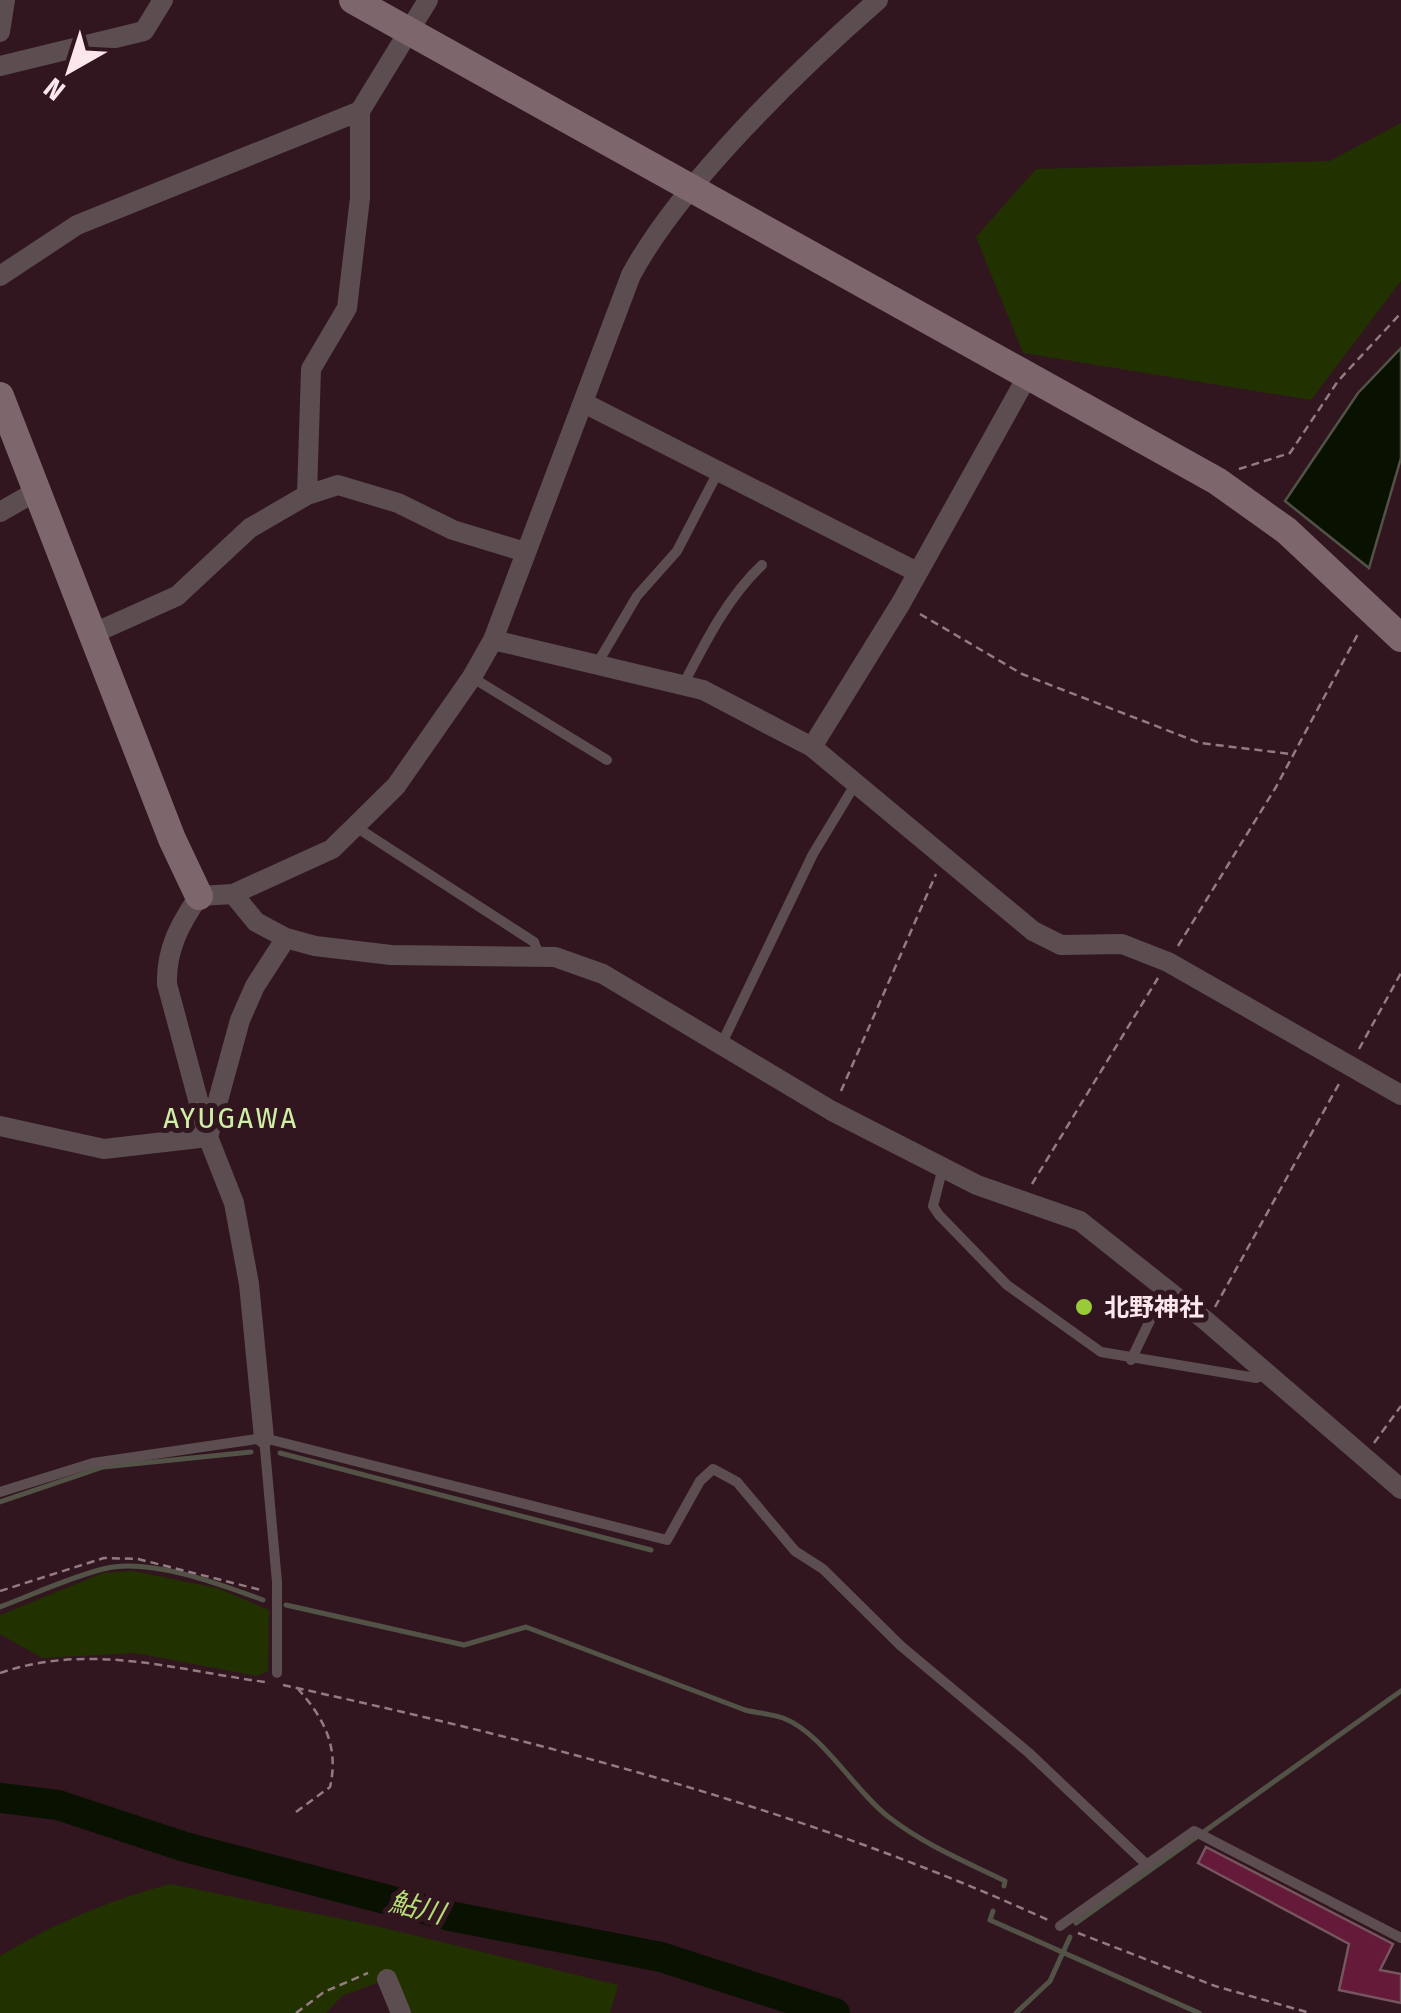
<svg xmlns="http://www.w3.org/2000/svg" width="1401" height="2013" font-family="'Fira Sans Condensed','Noto Sans JP',sans-serif">
<style>
.green{fill:#213200}
.water{fill:#091200;stroke:#525247;stroke-width:2.5}
.lines{fill:none;stroke-linecap:round;stroke-linejoin:round}
.stream{stroke:#525247;stroke-width:5}
.river{stroke:#091200;stroke-width:30}
.building{fill:#641a38;stroke:#76555e;stroke-width:2.5}
.path{stroke:#937b82;stroke-width:2.5;stroke-dasharray:8 5;stroke-linecap:butt}
.lane{stroke:#5c4d51;stroke-width:10}
.street{stroke:#5c4d51;stroke-width:20}
.secondary{stroke:#7e666d;stroke-width:28}
.poi-dot{fill:#98cb37;stroke:#31161f;stroke-width:4}
.labels{text-anchor:middle;stroke-width:10;stroke-linejoin:round;paint-order:stroke}
.poi-label{font-size:25px;font-weight:bold;fill:#fbe7ec;stroke:#31161f;text-anchor:start}
.water-label{font-size:28px;font-style:italic;fill:#b4dd76;stroke:#31161f}
.quarter-label{font-size:30px;letter-spacing:2.5px;fill:#d0efa6;stroke:#31161f}
</style>
<rect width="100%" height="100%" fill="#31161f"/>
<path class="green" d="M1401,123v158l-90,119 -288,-47 -47,-116 60,-68 294,-8z
M133,1571l84,17 52,22 -1,61 -11,5 -122,-23 -93,5 -42,-24v-19l103,-42z
M170,1884l206,42 242,59 -8,28h-202l-13,-37 -53,20 -16,17h-326v-57c55,-33 108,-55 170,-72z"/>
<path class="water" d="M1401,348v110l-32,110 -84,-67 73,-108z"/>
<g class="lines">
<path class="stream" d="M280,1453l371,97
M0,1502l103,-35 148,-15
M286,1605l178,40 62,-18 219,83c12,3 26,4 38,8 40,15 72,74 107,100 35,27 76,44 115,63l-1,5
M0,1607c34,-13 68,-29 103,-38 45,-12 117,15 160,31
M993,1911l-3,9 209,93
M1076,1923l325,-232
M1016,2013l34,-32 20,-44"/>
<path class="river" d="M0,1798l58,7 127,42 265,69 211,41 174,56"/>
</g>
<path class="building" d="M1206,1847l187,97 -13,26 21,4v29l-62,-13 10,-46 -151,-81z"/>
<g class="lines">
<path class="path" d="M1239,469l51,-16 48,-72 63,-68
M920,614l102,60 178,69 91,11
M1178,946l98,-159 83,-155
M1359,1049l42,-76
M841,1091l95,-217
M1032,1184l126,-206
M1215,1307l125,-225
M1374,1443l27,-37
M0,1591l104,-33 34,1 123,31
M0,1673c91,-31 175,-3 265,9
M283,1685c260,57 522,124 765,235
M296,1812l34,-25c9,-39 -5,-68 -32,-98
M1078,1933l137,53 95,27
M296,2013l28,-21 44,-19"/>
<path class="lane" d="M597,664l40,-68 40,-45 41,-79
M473,678l134,82
M683,685c22,-42 44,-87 79,-120
M356,827l178,115 5,13
M721,1045l92,-191 43,-71
M943,1167l-10,39 6,9 68,70 94,67 155,26 10,-4
M1131,1360l34,-71
M264,1438l13,144v91
M0,1492l93,-29 171,-25 403,102 33,-59 13,-12 24,13 58,69 28,18 78,77 128,107 116,110
M1060,1926l134,-95 207,107"/>
<path class="street" d="M0,32l5,-32
M0,66l144,-35 19,-31
M0,276l77,-51 283,-114
M584,403l333,169
M307,495l4,-126 36,-61 13,-110v-87l68,-111
M0,512l35,-20
M92,634l85,-38 73,-68 57,-33 31,-10 60,18 55,27 72,22
M493,640l210,50 109,57 221,184 28,14 61,-1 46,18 233,133
M812,747l89,-144 127,-228
M233,894l23,28 30,16 29,8 76,9 164,2 48,17 229,137 145,74 103,36 125,99 196,169
M0,1126l104,23 104,-12 32,-117 15,-34 31,-48
M264,1438l-15,-154 -15,-81 -26,-66 -41,-153c-1,-35 13,-60 32,-88l34,-2 99,-45 64,-63 76,-109 21,-37 138,-365c49,-91 168,-206 247,-275
M387,1979l14,34"/>
<path class="secondary" d="M353,0l864,481 70,50 114,107
M0,396l172,443 27,57"/>
</g>
<circle class="poi-dot" cx="1084" cy="1307" r="10"/>
<g class="labels">
<g class="poi-label">
<text x="1104" y="1316">北野神社</text>
</g>
<g class="water-label">
<text transform="translate(417 1907) rotate(14)" y="10">鮎川</text>
</g>
<g class="quarter-label">
<text x="231" y="1128">AYUGAWA</text>
</g>
</g>
<g transform="translate(70 70) rotate(219)" stroke="#31161f" stroke-width="8" paint-order="stroke">
<path d="M0-8L18 38L0 25L-18 38Z" fill="#fbe7ec"/>
<text y="-15" font-size="28" font-weight="bold" text-anchor="middle" fill="#fbe7ec">N</text>
</g>
</svg>
